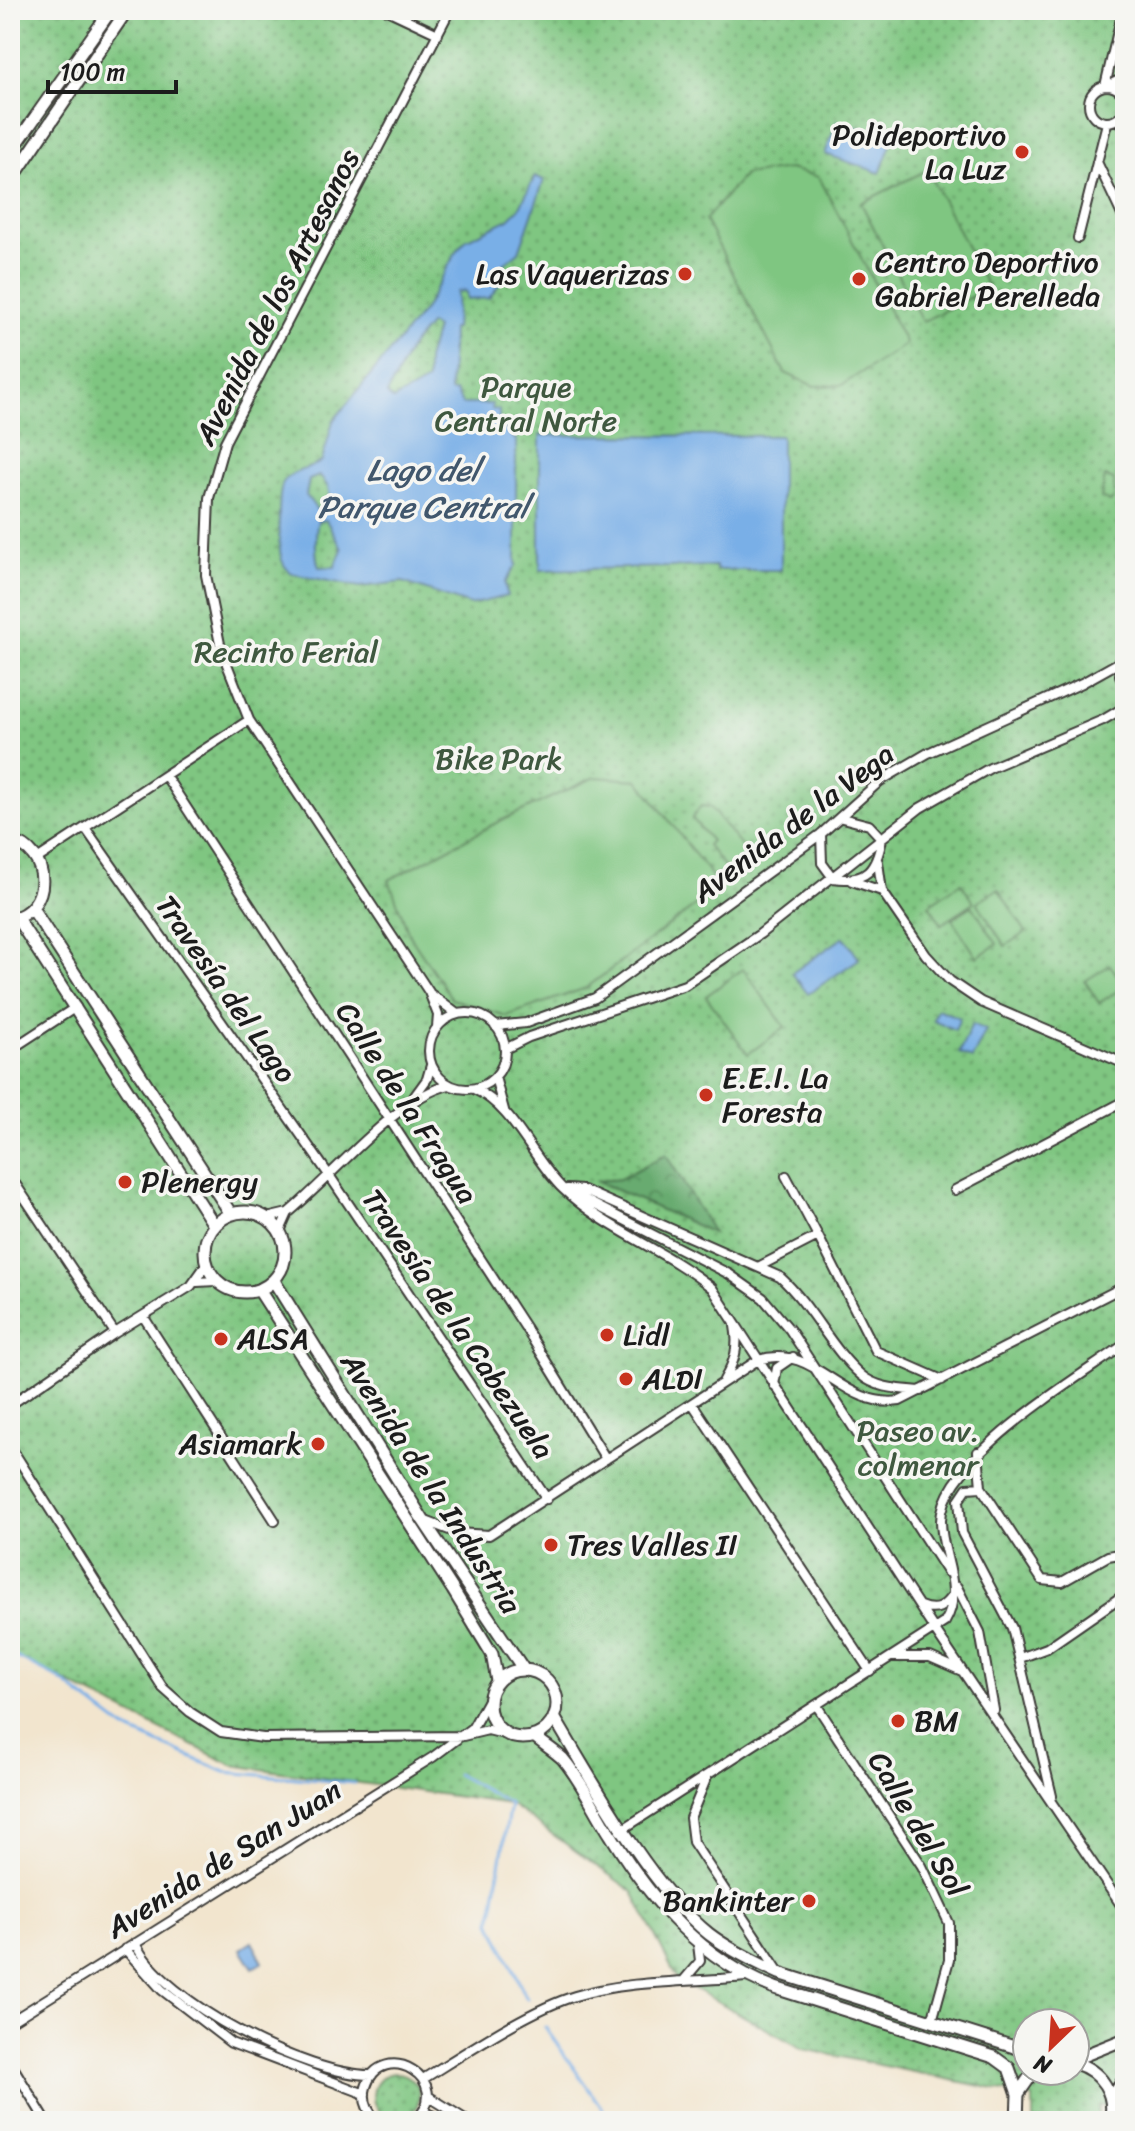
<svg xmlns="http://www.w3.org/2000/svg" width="1135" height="2131" font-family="Sriracha,sans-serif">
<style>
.green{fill:url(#green-dots);stroke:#4e714e;stroke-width:2;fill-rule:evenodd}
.forest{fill:url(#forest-crowns);stroke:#426446;stroke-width:2}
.pitch{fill:#7fc681;stroke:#4e714e;stroke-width:2}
.water{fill:#79afe7;stroke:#4a6682;stroke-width:2;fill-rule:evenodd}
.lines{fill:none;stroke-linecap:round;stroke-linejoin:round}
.stream{stroke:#79afe7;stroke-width:3}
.minor-casing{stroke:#3c3a37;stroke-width:12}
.tertiary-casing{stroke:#3c3a37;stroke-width:15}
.minor{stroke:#fff;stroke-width:8}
.tertiary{stroke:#fff;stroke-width:11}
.poi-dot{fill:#c8321e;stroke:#f6f6f2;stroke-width:3}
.labels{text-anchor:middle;stroke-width:7;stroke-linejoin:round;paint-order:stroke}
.poi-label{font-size:30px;fill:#1c1c1c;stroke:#f6f6f2;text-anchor:start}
.street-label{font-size:30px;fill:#1c1c1c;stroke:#f6f6f2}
.park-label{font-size:30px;fill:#3f583f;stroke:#f6f6f2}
.water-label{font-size:32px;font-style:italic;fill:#41576d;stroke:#f6f6f2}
</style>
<defs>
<pattern id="green-dots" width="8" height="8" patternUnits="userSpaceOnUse" patternTransform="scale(2)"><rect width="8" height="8" fill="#7fc681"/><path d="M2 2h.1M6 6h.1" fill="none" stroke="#67a069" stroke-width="1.8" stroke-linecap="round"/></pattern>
<pattern id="forest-crowns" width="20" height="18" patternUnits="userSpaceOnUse" patternTransform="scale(2)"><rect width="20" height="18" fill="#67ab6f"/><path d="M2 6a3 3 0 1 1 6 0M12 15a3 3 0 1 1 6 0" fill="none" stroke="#548a5a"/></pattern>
</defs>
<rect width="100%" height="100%" fill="#f6f6f2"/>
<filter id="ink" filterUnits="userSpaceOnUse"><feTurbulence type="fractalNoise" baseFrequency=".0125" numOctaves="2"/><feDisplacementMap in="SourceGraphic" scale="16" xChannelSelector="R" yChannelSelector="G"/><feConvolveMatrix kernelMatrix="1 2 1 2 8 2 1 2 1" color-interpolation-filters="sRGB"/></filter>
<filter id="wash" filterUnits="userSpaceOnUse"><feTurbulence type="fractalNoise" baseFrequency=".006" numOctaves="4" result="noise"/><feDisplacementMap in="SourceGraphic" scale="32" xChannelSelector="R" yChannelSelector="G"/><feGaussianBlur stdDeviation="1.8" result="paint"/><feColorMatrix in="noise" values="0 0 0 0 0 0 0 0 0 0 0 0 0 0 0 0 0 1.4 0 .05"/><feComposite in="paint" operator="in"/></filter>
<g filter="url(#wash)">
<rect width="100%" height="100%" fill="#f2e5ce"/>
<path class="green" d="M10,10h1115v2098l-26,-3 -2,16h-64v-24l-230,-48 -126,-70 -44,-87 -123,-88 -278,-39 -222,-111zM1027,2023h48v48h-48z
M373 2096a23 23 0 1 1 46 0a23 23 0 1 1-46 0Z"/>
<path class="forest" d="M666,1154l47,79 -117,-52 24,-2z"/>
<path class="pitch" d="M789,169l30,8 87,167 -64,41 -28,1 -29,-13 -80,-153 39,-45z
M927,170l61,118 -66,34 -61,-119z
M1105,477l9,3v18l-4,4 -9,-4z
M595,777l43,3 82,107 -134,101 -80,28 -54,-17 -43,-65 -20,-54 107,-57z
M701,806l9,1 41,52 -20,16 -24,-30 4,-4 -19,-23z
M961,883l13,19 -32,22 -13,-19z
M998,889l28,43 -21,14 -28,-44z
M972,906l25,38 -20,13 -25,-38z
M1110,965l15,21 -26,17 -14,-22z
M743,969l42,58 -37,27 -42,-58z"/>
<path class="water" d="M837,121l56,18 -13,34 -55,-19z
M535,176l9,4 -25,72 -19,15 -1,18 -10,13 -22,2 -1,-9 -9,1 -2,37h-3l-2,63h6l6,12h30v5l7,1v12l6,1v6l11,11v126l-11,17 2,13 -37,9 -67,-23 -43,5 -67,-13c-5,-4 -9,-7 -11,-14 -4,-10 -5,-70 2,-79 9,-12 26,-11 38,-20l11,-40 91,-111 33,-60 10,-11 42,-20 10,-10zM430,324l6,4 -9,32v21l-34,19 -6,-6 24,-48zM319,476c12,11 12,18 7,32l-9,2 -11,-15 3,-15zM326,520l16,29 -7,18h-16c-4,-10 -4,-36 -1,-46z
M540,435l241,1v134h-65v-4l-176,4z
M844,937l15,22 -51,35 -16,-21z
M937,1009l23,9 -5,12 -22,-10z
M972,1024l14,6 -14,29 -13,-6z
M252,1942l11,20 -10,6 -12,-19z"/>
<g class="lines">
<path class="stream" d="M10,1654l48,24 66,50 101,44 130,11
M456,1774l54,30 -19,118 36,77
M545,2027l66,94"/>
</g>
</g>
<g filter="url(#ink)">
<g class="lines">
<g class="minor-casing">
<path id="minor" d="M387,10l51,24
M1105,86l18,-76
M1107,86l18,-9
M1089 104a18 18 0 1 1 36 0a18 18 0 1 1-36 0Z
M1119,117l6,13
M1097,162l25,53
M1078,238l29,-115
M1124,660l-4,15 5,17
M165,775l360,552 81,132
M86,829l243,346 218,324
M821,834l1,29 11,15c34,5 43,-8 49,-39l-13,-14 -27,-7
M37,859l212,-139
M878,862l4,29 44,64 24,26 31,21 144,62
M852,881l30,10
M432,995l25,19
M429 1051a38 38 0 1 1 76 0a38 38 0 1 1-76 0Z
M495,1026l31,-3 69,-25 226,-164 59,-53 48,-28 154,-70 43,-24
M437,1027l1,-12 -9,-23 -180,-272 -28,-71 -15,-74 3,-77 16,-56 225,-432
M505,1049l24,-12 156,-52 75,-51 160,-126 70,-40 113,-48 22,-13
M10,1050l66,-43
M495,1077l9,33
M474,1089c40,18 58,70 89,100 43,41 103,61 149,99l222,341 191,282
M411,1101l16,-22 4,-14
M10,1176l105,157
M786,1176l32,60
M567,1189l16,1 197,87c32,29 51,72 81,98 16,14 41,14 60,16
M955,1190l170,-89
M574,1194l155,80 34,24 27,32 157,242
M267,1218l21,-5c43,-35 109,-116 161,-128
M280,1231l8,-18
M758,1267l60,-31 58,115 66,29
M197,1282l19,-1
M143,1316l132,205
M724,1380c11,-19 15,-33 11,-54
M774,1385l3,-17 16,-11
M692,1403l178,268
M10,1405l105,-72 76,-47 15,-21
M10,1446l153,242 27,24 31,20 42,6 200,-2 25,-6 20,5
M978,1452l3,35 61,93 20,2 46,-26 17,-3
M981,1487l-14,1 -8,12 3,33 50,95 40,168
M423,1520l34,13 32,2 269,-175c59,-18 82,49 142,41l225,-115
M957,1587l23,45 14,78
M920,1606c17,7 24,1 34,-13
M892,1657h38l32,14
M1020,1658l27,-10 78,-54
M817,1706l105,160 27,57v37l-17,61
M706,1779l-16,39 3,24 86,130
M620,1831l325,-209c20,-34 -4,-66 -4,-101 0,-62 135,-141 184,-177
M135,1943c28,60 173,133 237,132
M125,1949l37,41 69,53 134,51
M684,1980l16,-19 -2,-17
M10,2022l423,-265 40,-30 16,-29
M10,2062l36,59
M423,2079c42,-26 106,-69 152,-83 53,-16 116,-14 172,-19
M428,2096l40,25
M424,2112l22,9
M359,2121l11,-7
M377,2121c-9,-9 -15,-20 -11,-34 15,-50 92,-7 49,34"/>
</g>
<g class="tertiary-casing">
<path id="tertiary" d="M10,153l101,-143
M10,182l117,-172
M10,841c42,9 43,70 0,78
M32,908l199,306
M17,918l197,307
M205 1252a40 40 0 1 1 80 0a40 40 0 1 1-80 0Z
M274,1281l149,239 101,150
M259,1290l194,300 39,64 5,27
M489 1704a34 34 0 1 1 68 0a34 34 0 1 1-68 0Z
M554,1717c38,64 98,172 155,217 21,16 46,28 70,39l248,78
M534,1736c9,8 21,15 29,23 19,22 33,54 49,78 41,66 90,123 163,151l219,69 15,11 9,26
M1075,2059l50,-20
M1075,2063c26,8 42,31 35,58
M1111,2098l14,-21
M1017,2121l1,-27 16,-23"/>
</g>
<use href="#minor" class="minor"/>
<use href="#tertiary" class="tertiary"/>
</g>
</g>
<g class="poi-dot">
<circle cx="1022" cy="152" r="8"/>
<circle cx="685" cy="274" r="8"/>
<circle cx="859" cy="279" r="8"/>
<circle cx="706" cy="1095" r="8"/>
<circle cx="125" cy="1182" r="8"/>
<circle cx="607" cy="1335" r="8"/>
<circle cx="221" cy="1339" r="8"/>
<circle cx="626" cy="1379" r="8"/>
<circle cx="318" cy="1444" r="8"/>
<circle cx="551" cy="1545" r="8"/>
<circle cx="898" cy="1721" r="8"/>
<circle cx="809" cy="1901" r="8"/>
</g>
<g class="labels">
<g class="poi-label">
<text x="1006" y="145" text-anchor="end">Polideportivo<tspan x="1006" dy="34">La Luz</tspan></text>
<text x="875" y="272">Centro Deportivo<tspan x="875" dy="34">Gabriel Perelleda</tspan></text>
<text x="669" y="284" text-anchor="end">Las Vaquerizas</text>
<text x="722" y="1088">E.E.I. La<tspan x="722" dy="34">Foresta</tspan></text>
<text x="141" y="1192">Plenergy</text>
<text x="623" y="1345">Lidl</text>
<text x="237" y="1349">ALSA</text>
<text x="642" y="1389">ALDI</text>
<text x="302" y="1454" text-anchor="end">Asiamark</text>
<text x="567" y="1555">Tres Valles II</text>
<text x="914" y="1731">BM</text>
<text x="793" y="1911" text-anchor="end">Bankinter</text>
</g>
<g class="street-label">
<text transform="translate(277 297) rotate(-63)" y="10">Avenida de los Artesanos</text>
<text transform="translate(793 823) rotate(-37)" y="10">Avenida de la Vega</text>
<text transform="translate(226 989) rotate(55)" y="10">Travesía del Lago</text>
<text transform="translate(407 1103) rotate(57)" y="10">Calle de la Fragua</text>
<text transform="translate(458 1324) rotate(56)" y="10">Travesía de la Cabezuela</text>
<text transform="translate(431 1483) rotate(57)" y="10">Avenida de la Industria</text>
<text transform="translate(918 1824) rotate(59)" y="10">Calle del Sol</text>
<text transform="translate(224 1859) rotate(-32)" y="10">Avenida de San Juan</text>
</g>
<g class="park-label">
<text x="526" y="397">Parque<tspan x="526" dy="34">Central Norte</tspan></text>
<text x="286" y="662">Recinto Ferial</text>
<text x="499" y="769">Bike Park</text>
<text x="918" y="1441">Paseo av.<tspan x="918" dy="34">colmenar</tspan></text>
</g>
<g class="water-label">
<text x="423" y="481">Lago del<tspan x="423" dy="37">Parque Central</tspan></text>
</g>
</g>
<rect width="1135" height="2131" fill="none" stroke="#f6f6f2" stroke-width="40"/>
<g transform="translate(1051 2047) rotate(205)"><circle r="38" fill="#f6f6f2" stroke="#9f9f9c" stroke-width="2"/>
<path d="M0-6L14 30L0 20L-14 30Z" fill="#c8321e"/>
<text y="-12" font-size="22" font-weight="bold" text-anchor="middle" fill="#1c1c1c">N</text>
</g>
<path d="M48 80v12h128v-12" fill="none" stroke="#1c1c1c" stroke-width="4"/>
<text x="60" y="80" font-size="24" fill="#1c1c1c" stroke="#f6f6f2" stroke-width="6" paint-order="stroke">100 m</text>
</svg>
